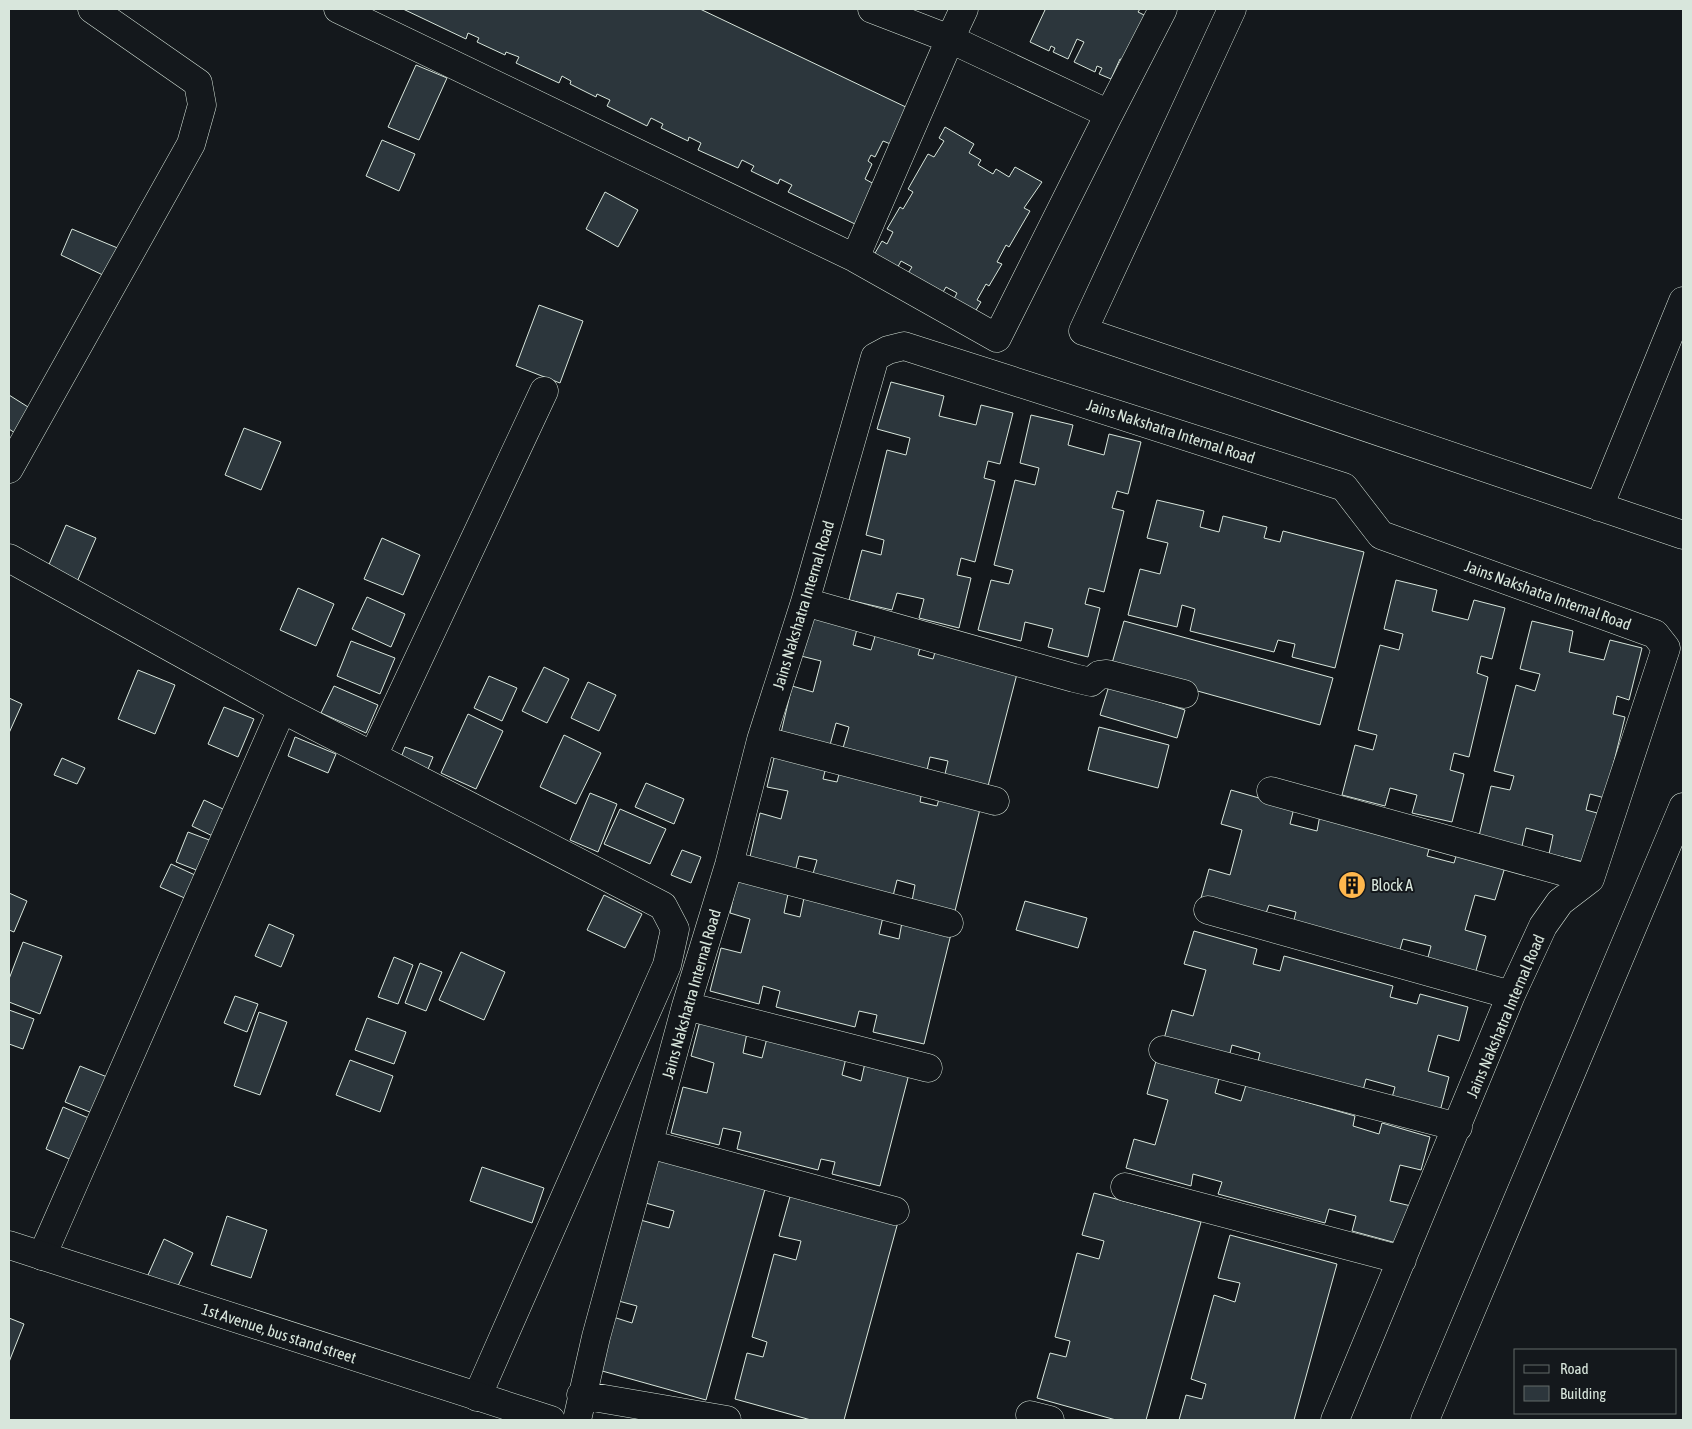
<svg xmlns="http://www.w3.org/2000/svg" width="1692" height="1429" font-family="'Asap Condensed',sans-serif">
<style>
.building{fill:#2c363c;stroke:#d8e6dc}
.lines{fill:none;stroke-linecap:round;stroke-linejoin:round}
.street-casing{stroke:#d8e6dc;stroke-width:29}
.secondary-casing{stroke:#d8e6dc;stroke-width:29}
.street{stroke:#14181c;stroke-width:28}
.secondary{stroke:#14181c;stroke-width:28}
.labels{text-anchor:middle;stroke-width:4;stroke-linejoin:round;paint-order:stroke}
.street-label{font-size:16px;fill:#d8e6dc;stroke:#14181c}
.poi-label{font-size:16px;fill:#d8e6dc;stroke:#14181c;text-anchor:start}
</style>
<rect width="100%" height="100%" fill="#14181c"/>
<path class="building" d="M403,9h297l210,100 -17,36 -10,-4 -8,16 -4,-2 -3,6 4,3 -7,15 9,5 -19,40 -67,-32 4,-7 -12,-6 -2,5 -27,-13 3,-5 -12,-6 -4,8 -40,-18 3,-7 -12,-6 -1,4 -27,-13 2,-4 -12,-6 -4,8 -40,-20 3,-6 -13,-6 -1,3 -26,-13 1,-3 -9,-5 -3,7 -43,-20 3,-6 -13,-5 -1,3 -28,-13 2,-4 -11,-5 -2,6z
M1042,9h98l-2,3 8,4 -23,44 -3,-1 -9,20 -12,-5 3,-6 -5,-2 -2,6 -21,-10 10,-20 -7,-3 -9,20 -15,-7 2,-4 -4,-2 -2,5 -19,-9 15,-32z
M416,65l31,13 -28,62 -31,-13z
M945,127l29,17 -5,9 12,7 -3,5 15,9 3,-5 13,8 6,-10 27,15 -18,26 6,3 -21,36 -3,-2 -9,17 5,2 -13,22 -3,-2 -9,16 4,2 -8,13 -21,-12 5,-10 -11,-6 -8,14 -35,-20 9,-14 -11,-6 -7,13 -23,-14 11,-19 5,3 6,-12 -6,-3 13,-22 3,2 10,-17 -5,-3 20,-35 6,3 10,-16 -5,-3z
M382,140l33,14 -16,37 -33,-15z
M605,192l33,18 -20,37 -32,-18z
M72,229l48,20 -13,28 -46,-22z
M539,305l44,16 -23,62 -44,-17z
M891,382l53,14 -5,20 37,9 5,-20 32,8 -13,51 -12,-3 -4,17 11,3 -20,81 -14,-4 -4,17 14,3 -12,50 -40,-10 5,-19 -27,-6 -5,17 -43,-10 13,-50 19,5 3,-15 -18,-5 21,-85 19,5 4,-17 -33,-9z
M9,395l27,17 -15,25 -12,-8z
M1031,415l42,10 -5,20 36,10 5,-21 32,8 -13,52 -11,-3 -5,17 12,3 -20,81 -15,-4 -4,16 15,4 -12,49 -40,-10 5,-18 -28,-7 -4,19 -43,-11 13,-50 18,4 4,-14 -19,-5 21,-85 20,5 4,-17 -19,-5z
M244,428l37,14 -20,48 -36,-15z
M1157,500l47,11 -4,16 19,5 4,-16 44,11 -3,11 16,4 3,-11 81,21 -29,116 -43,-11 3,-13 -17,-4 -4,12 -84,-21 5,-22 -13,-4 -5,22 -49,-12 12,-46 20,5 8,-31 -21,-5z
M66,525l30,13 -19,44 -30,-13z
M382,538l38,17 -17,40 -39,-16z
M1396,580l41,10 -5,21 36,9 6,-20 31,8 -13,51 -11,-3 -4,17 11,4 -19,80 -15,-4 -4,17 14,4 -12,48 -40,-9 5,-18 -27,-7 -5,18 -43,-11 13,-50 18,5 4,-15 -19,-5 22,-85 19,5 4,-16 -19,-5z
M298,588l36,16 -18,42 -36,-16z
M367,597l38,17 -14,33 -39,-18z
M810,617l47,12 -4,16 18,5 5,-17 45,12 -3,10 15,4 3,-10 82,21 -30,116 -43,-12 3,-13 -18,-4 -3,13 -84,-22 6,-21 -13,-4 -6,22 -49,-12 11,-47 21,6 8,-31 -20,-5z
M1124,621l209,57 -13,47 -209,-58z
M1532,621l41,10 -4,21 35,8 6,-20 32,8 -13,52 -12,-4 -4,18 12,3 -20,81 -15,-4 -4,16 15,4 -12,49 -40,-9 4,-19 -27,-7 -4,18 -43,-10 12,-50 19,4 4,-14 -20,-5 22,-86 19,6 5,-17 -20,-5z
M351,641l44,17 -15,36 -43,-18z
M544,667l25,12 -22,44 -25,-12z
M138,670l37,15 -20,49 -37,-15z
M489,676l28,12 -15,33 -28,-13z
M588,682l28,13 -17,36 -28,-13z
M334,686l44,19 -12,28 -45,-20z
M1109,686l76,24 -8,28 -77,-23z
M9,698l13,6 -13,29z
M224,707l30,12 -16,38 -30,-13z
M468,714l35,17 -27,58 -35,-16z
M1099,727l70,18 -11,43 -70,-18z
M564,735l37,18 -25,51 -36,-17z
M295,737l41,17 -8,19 -40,-17z
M405,747l28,10 -9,22 -27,-11z
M775,754l51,13 -3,12 14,3 3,-12 82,21 -2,11 17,4 3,-11 41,10 -26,106 -43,-10 3,-16 -18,-5 -4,16 -81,-19 5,-17 -18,-4 -4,16 -46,-11 11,-48 21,6 7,-28 -21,-4z
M62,758l23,10 -8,16 -23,-9z
M646,783l38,16 -10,25 -39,-17z
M1231,790l63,18 -4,16 27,7 3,-16 110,31 -3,10 27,7 3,-10 48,14 -10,33 -20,-5 -10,35 21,6 -11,38 -48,-13 4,-15 -28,-7 -4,14 -106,-29 3,-12 -27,-7 -4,11 -64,-18 8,-29 21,6 12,-45 -21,-6z
M590,793l27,11 -19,48 -28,-12z
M204,800l38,18 -13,26 -37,-18z
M620,809l46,20 -16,35 -46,-20z
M188,832l37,14 -11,31 -38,-15z
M682,850l19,7 -10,26 -20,-8z
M171,864l37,17 -10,23 -38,-17z
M737,881l51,13 -4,19 16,4 4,-19 79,19 -4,17 20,5 3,-17 49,12 -27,110 -51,-12 4,-17 -18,-4 -4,16 -79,-20 4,-16 -17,-5 -4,18 -49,-13 11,-43 20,5 9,-34 -20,-6z
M9,893l18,8 -13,31 -5,-2z
M604,895l38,19 -17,34 -38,-18z
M1025,901l62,17 -9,30 -62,-18z
M269,924l25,11 -13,32 -26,-11z
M1194,931l63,18 -4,15 27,7 4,-15 109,30 -3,11 27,7 3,-10 48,13 -9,34 -21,-6 -10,36 21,6 -10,38 -48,-14 4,-14 -29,-8 -4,15 -105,-29 3,-12 -28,-8 -3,12 -65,-18 8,-29 21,6 13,-46 -22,-6z
M23,942l39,14 -22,58 -31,-12v-23z
M461,952l44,20 -21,48 -45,-20z
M394,957l19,8 -15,39 -20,-7z
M420,963l22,9 -16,39 -21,-8z
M235,996l23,8 -11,28 -23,-9z
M9,1010l25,9 -11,30 -14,-5z
M259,1012l28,10 -27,73 -26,-9z
M367,1018l39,14 -12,32 -39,-14z
M700,1021l47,12 -4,20 19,5 5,-20 79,20 -4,17 19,6 4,-18 44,11 -29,112 -48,-12 3,-12 -14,-3 -3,11 -81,-21 4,-17 -18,-4 -4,17 -48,-12 12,-46 24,6 7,-30 -23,-7z
M350,1060l43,16 -13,36 -44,-17z
M1156,1061l63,17 -4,15 26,8 5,-16 109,31 -2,10 26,8 3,-11 48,14 -9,33 -21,-5 -10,36 21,5 -11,38 -48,-13 4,-15 -27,-7 -4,14 -107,-29 4,-12 -29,-8 -2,12 -65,-18 8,-29 21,6 13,-45 -21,-6z
M80,1066l37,15 -15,36 -37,-15z
M63,1107l35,15 -17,42 -35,-15z
M654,1158l111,31 -59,211 -111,-31 15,-53 22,7 5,-17 -22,-6 22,-81 32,9 5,-17 -32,-9z
M482,1167l62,21 -12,35 -62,-22z
M791,1193l107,29 -54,198h-33l-76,-21 12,-46 16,4 4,-15 -15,-5 22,-83 22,6 5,-19 -22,-5z
M1094,1193l107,29 -55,198h-30l-79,-22 13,-45 16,4 4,-16 -15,-4 22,-84 22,6 5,-18 -22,-6z
M227,1216l40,14 -16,48 -40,-13z
M1230,1235l107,29 -43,156h-115l7,-25 16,4 4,-15 -15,-5 23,-84 21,7 5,-19 -22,-5z
M164,1239l29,14 -20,44 -29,-13z
M9,1318l15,6 -15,38z"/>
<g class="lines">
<g class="street-casing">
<path id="street" d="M338,9l517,249 142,80 112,-224
M872,9l78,30 14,-30
M1232,9l-149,322 600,204
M855,258l95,-219 159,75 54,-105
M9,469l182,-325 11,-39 -4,-22 -106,-74
M1599,507l84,-206
M9,558l273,151 381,197 12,23 -8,36 -190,432
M805,602l269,76 17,4 8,-7 8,-1 77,20
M761,740l234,61
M373,756l171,-365
M1271,791l319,88
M729,865l220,58
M1208,910l303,85
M686,1006l242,62
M1163,1050l295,77
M649,1144l246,67
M1125,1187l277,73
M42,1256l240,-547
M581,1395l146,25
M1030,1415l20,5
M577,1420l19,-83 90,-331 43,-141 32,-125 44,-138 70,-245 13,-7 16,-4 440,141 37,48 274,99 11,14 -76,231 -30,23 -17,24 -32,69 -176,425
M1425,1420l258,-613"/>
</g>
<g class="secondary-casing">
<path id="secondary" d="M9,1245l542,175"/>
</g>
<use href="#street" class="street"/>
<use href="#secondary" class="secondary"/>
</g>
<defs>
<g id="building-disc" transform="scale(1.4375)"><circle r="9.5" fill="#ffb74d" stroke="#14181c"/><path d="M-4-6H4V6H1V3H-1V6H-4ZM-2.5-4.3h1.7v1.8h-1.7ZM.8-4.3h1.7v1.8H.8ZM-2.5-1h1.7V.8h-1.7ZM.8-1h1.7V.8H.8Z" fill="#111"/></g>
</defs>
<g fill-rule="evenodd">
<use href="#building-disc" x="1352" y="885"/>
</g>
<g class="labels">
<g class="street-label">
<text transform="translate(1171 431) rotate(18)" y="6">Jains Nakshatra Internal Road</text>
<text transform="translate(1548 595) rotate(20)" y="6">Jains Nakshatra Internal Road</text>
<text transform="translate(803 605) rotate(-73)" y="6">Jains Nakshatra Internal Road</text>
<text transform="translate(691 994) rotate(-74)" y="6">Jains Nakshatra Internal Road</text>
<text transform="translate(1505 1016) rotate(-67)" y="6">Jains Nakshatra Internal Road</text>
<text transform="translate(279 1333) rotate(18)" y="6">1st Avenue, bus stand street</text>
</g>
<g class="poi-label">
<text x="1371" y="891">Block A</text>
</g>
</g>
<rect width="1692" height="1429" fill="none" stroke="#d8e6dc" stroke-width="20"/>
<rect x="1514" y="1349" width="162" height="65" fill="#14181c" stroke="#626a69"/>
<rect x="1524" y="1365" width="25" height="8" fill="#14181c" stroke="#626a69"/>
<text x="1560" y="1374" font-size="15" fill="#d8e6dc">Road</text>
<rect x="1524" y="1386" width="25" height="15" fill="#2c363c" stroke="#626a69"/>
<text x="1560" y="1399" font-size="15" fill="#d8e6dc">Building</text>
</svg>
